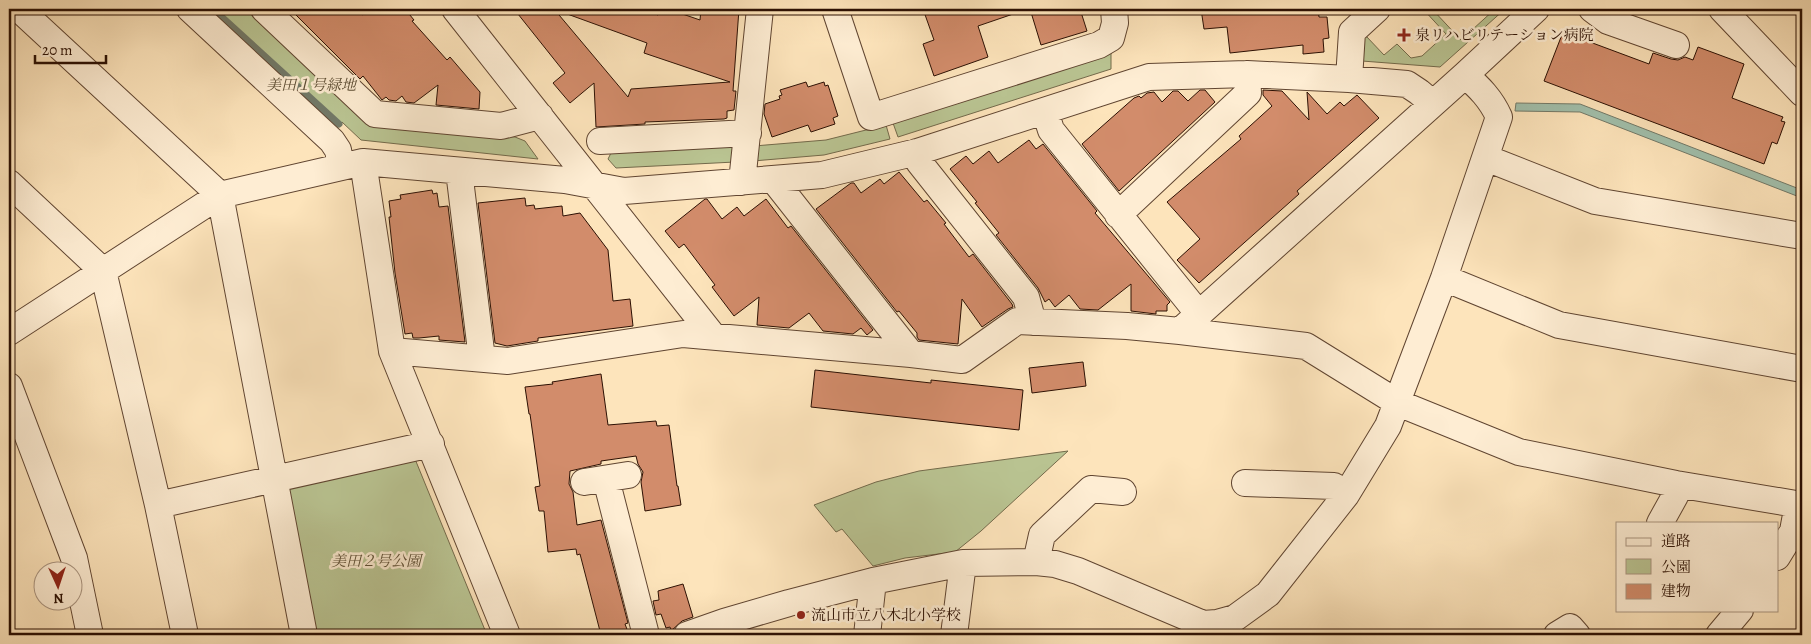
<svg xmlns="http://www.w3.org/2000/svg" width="1811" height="644" font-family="Alegreya,'Noto Serif JP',serif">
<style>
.green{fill:#bac593;stroke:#736a4b}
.water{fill:#a1bfab;stroke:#727968}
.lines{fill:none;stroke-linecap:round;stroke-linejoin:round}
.stream{stroke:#727968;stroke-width:7}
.building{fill:#d28c6b;stroke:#2c1003}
.minor-casing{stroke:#604531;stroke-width:28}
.minor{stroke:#feedd3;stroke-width:26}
.poi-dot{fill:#8f2418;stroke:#feedd3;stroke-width:2}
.labels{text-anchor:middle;stroke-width:5;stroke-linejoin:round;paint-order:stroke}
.poi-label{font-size:15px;fill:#2c1003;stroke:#feedd3;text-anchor:start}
.park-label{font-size:15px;font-style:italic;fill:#5e4f35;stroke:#feedd3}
</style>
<rect width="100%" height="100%" fill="#fde4bb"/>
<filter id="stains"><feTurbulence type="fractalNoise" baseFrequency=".004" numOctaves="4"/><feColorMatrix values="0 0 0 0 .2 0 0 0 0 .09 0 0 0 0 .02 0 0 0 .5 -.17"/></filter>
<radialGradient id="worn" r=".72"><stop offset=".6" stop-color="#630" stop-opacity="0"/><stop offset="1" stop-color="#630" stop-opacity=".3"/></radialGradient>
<path class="green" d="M207,9h44l124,113 140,15 10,4 13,18 -177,-19 -19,-18 -6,8z
M1423,9h9l29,31 34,-31h10l-65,58 -78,-6 2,-23 2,-2 18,19 13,-11 14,14 11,-2 24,-22z
M1111,53v16l-213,68 -5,-14z
M886,125l4,14 -66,16 -71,6 1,-15 72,-6z
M730,142l6,6 -1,14 -119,6 -8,-9 6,-12z
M1068,451l-87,80 -26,21 -50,6 -32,8 -31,-37 -6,3 -22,-27 62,-23 43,-11z
M415,459l72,176h-172l-28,-141 7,-11z"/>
<path class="water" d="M1516,103l64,1 222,86v8l-222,-86 -65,-1z"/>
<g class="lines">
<path class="stream" d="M213,9l126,115"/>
</g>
<path class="building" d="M290,9h66l6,6 8,-6h35l9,11 -2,1 35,39 3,-3 30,35 -1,17 -43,-4 2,-20 -24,18 -8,-1 -4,-6 -6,5 -7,-1 -3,-3 -4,3 -19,-24 -3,3z
M514,9h40l74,88 3,-8 99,-7 -86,-29 3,-10 -88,-32 1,-2h81l17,6 2,-6h8l32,11 1,-11h38l-6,82h3l-2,19 -7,1v7l-3,1 -79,3v2l-49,3 -2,-44 -24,20 -17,-20 12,-10z
M923,9h95l1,3 -41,14 10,31 -54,19 -11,-32 11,-4z
M1030,9h50l7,22 -46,14z
M1201,9h117l1,8h8l2,21 -6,1 1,13 -21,2v-9l-73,8 -3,-26 -23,2z
M1563,32l86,32 4,-11 18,6 7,1 7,-3 8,3 5,-13 46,17 -12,34 51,19 -2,4 4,1 -8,22 -5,-2 -8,22 -220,-83z
M806,82l2,5 16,-5 1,4 3,-1 10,31 -5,2 2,6 -24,8 -3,-7 -36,12 -8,-23 1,-10 15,-5 -1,-3 3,-1 -2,-5z
M1200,90h5l10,12 -96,89 -37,-47 52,-46 5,-2 2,2 6,-5 7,-1 8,10 11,-11h5l10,10z
M1263,90l19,1 27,29 -2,-28 20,22 13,-12 4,4 13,-11 22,23 -82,73 2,3 -100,89 -22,-23 23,-21 -33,-37 74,-63 -2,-3 33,-30 -9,-11z
M1029,140l7,9 7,-5 54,67 -2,2 75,89 -3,3v6h-11v3l-25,-3v-27l-33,26 -18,-1 -11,-14 -14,12 -6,-8 -4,3 -7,-14 -42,-53 3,-2 -24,-30 2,-1 -27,-33 16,-13 7,8 16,-13 9,12z
M899,172l25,30 3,-2 19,23 -2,1 25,33 4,-3 39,50 1,3 -5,2 -26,18 -20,-28 -4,45 -39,-4 -2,-3v-4l-18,-22 -2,1 -81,-103 35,-26h3l7,10 19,-14 4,5z
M432,190l1,4 4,-1 2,14 9,-1 17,136 -26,-2v-4l-20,2h-6l-1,-5 -7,1 -10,-61 -6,-56h2l-2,-16 12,-2 -1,-4z
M525,198l1,8 8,-1 1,4 27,-3 1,10 17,-3 28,37 5,51 17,-2 3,27 -95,12v3l-31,5 -12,-3 -17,-140z
M705,199h2l15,20 15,-12 7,9 22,-17 22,29 3,-2 82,104 -6,5 -6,-7 -8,6 -30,-3 -14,-18 -20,15 -32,-3 2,-28 -25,19 -22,-29 3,-2 -31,-41 -5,4 -14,-17z
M1083,362l3,24 -54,7 -3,-25z
M815,370l116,13v-3l92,10 -4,40 -208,-23z
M601,374l7,51 48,-4 1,5 12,-1 8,61h1l3,19 -36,6 -4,-29 2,-10 -5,-8 -2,-8 -35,5v3l-31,7 -1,13 4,8 4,33 24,-5 27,103 -3,1 3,8 -10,3h-17l-21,-81 -3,1 -1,-6 -28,3 -4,-41h-5l-4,-24 5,-1 -10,-72h-1l-4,-27 28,-3 -1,-2z
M683,584l10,33 -11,4 -11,10 -1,-4 -4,1 -5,-14 -5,1 -3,-14 6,-1 -1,-9z"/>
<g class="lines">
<g class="minor-casing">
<path id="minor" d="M19,9l201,186 84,440
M190,9l142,132 6,9 3,17
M264,9l111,105 126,12 39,-10
M455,9l258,327
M835,9l36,108 228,-72 12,-7 4,-15 -1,-14
M1592,9l16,12 68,24
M1722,9l80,84
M1349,79l3,-47 25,-23
M1045,111l6,19 147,183
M600,141l148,-8
M917,152l2,10 107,135 7,25
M1486,158l109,43 207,35
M363,162l29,189 115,284
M459,171l23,188
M773,179l138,175
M742,182l18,-173
M9,183l94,88 55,234 27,130
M1118,215l130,-122 -1,-19
M1444,278l115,47 243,44
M1180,331l285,-256 71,-66
M9,332l211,-137 143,-33 202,18 59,11 198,-16 95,-23 232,-75 98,-3 102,5 58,5 12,8 13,11
M392,351l116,10 175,-27 228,20 51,6 55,-39 110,5 53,5 126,15 92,57 121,49 157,32 126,21
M9,386l65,172 16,77
M606,479l40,156
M584,482l44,-7
M1245,483l89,3 12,9
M158,505l273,-61
M1660,523l15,-27 1,-12
M1777,557l16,-26 5,-27
M1036,562l6,-27 49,-46 32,3
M687,635l37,-13 65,-19 84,-22 90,-18 73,-1 19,2 23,7 125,53 14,-1 18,-5 33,-24 78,-99 42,-69 56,-148 55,-161c-8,-18 -20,-30 -34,-42
M867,635l6,-54
M954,635l9,-72
M1557,635l13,-8 7,8
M1719,635l21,-25"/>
</g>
<use href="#minor" class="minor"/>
</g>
<g class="poi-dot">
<path d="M1401.5 27.5h5v5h5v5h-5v5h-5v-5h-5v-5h5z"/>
<circle cx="801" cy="615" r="5"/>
</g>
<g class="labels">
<g class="poi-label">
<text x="1415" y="40">泉リハビリテーション病院</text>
<text x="811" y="620">流山市立八木北小学校</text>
</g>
<g class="park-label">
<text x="311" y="90">美田１号緑地</text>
<text x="376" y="566">美田２号公園</text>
</g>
</g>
<rect width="1811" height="644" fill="none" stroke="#fde4bb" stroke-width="30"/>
<rect x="10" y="10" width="1791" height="624" fill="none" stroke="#2c1003" stroke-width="2.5"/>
<rect x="15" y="15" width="1781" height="614" fill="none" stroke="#2c1003"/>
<rect x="1616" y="522" width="162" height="90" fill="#feedd3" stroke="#aa9580"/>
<rect x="1626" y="538" width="25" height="8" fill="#feedd3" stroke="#aa9580"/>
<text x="1661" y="546" font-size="15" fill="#2c1003">道路</text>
<rect x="1626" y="559" width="25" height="15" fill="#bac593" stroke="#aa9580"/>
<text x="1661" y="572" font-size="15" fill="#2c1003">公園</text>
<rect x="1626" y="584" width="25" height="15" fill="#d28c6b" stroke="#aa9580"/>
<text x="1661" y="596" font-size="15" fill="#2c1003">建物</text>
<g transform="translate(58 586) rotate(177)"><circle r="24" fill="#feedd3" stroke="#aa9580"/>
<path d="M0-4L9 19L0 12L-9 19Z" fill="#8f2418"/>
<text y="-8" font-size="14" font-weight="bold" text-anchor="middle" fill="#2c1003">N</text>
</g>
<path d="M35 55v8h71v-8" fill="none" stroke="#2c1003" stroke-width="2.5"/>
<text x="42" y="55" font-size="15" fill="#2c1003" stroke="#feedd3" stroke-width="4" paint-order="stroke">20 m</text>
<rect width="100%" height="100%" filter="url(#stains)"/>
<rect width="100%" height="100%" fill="url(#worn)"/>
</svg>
